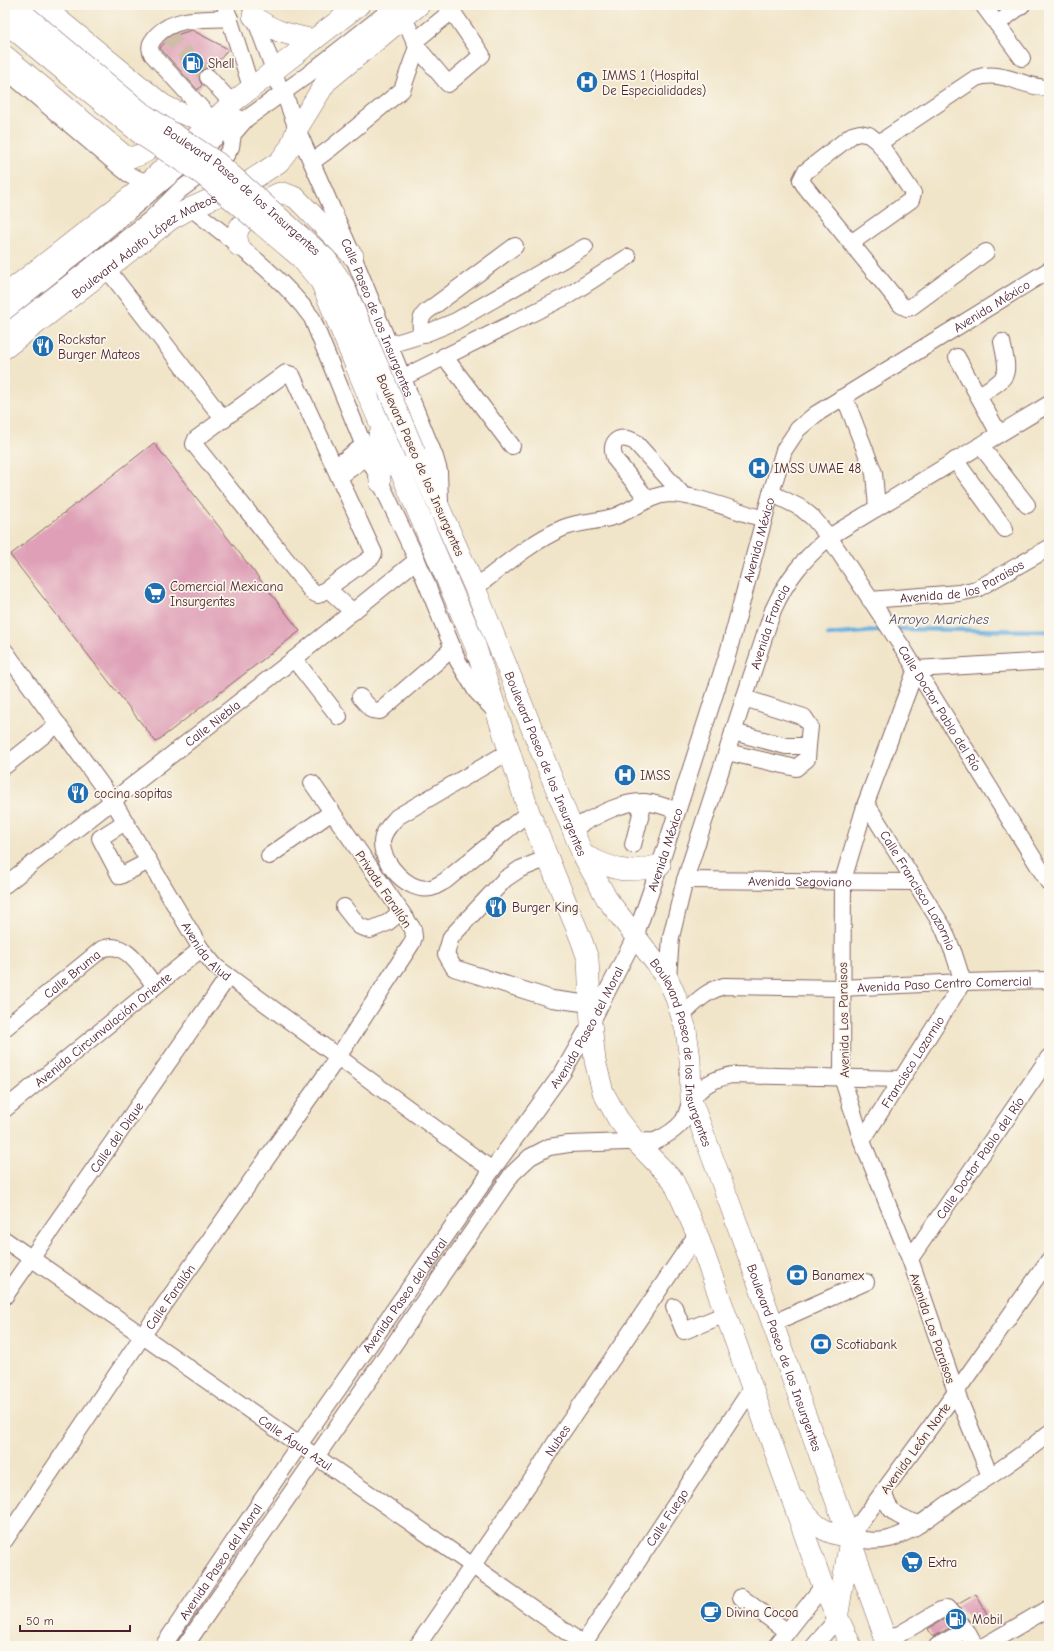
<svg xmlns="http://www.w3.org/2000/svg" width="1054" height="1651" font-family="'Comic Neue',sans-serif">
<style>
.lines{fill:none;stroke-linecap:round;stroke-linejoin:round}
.stream{stroke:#68afdf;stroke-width:4.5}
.building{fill:#dfa0b7}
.minor-tunnel{stroke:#d0bda9;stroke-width:16;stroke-dasharray:16 8;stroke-linecap:butt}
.minor-casing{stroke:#846462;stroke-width:18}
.major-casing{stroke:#846462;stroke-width:22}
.minor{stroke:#fff;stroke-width:16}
.major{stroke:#fff;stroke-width:21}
.major-bridge-casing{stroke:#846462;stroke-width:22;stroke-linecap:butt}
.major-bridge{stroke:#fff;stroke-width:21}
.labels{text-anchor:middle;stroke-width:3.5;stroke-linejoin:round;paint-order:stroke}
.poi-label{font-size:13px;fill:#4a1f2b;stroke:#fbf7ec;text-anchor:start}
.street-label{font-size:13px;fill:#4a1f2b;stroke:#fbf7ec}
.water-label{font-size:14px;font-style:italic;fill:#54516a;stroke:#fbf7ec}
</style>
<rect width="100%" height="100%" fill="#fbf7ec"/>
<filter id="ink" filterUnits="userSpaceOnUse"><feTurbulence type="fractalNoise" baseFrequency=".025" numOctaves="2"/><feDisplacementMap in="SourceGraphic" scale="8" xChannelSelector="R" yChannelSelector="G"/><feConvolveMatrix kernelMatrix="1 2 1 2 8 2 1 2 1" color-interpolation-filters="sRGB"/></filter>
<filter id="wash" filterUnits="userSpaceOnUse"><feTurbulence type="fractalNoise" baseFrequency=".012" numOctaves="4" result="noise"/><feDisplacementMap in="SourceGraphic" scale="16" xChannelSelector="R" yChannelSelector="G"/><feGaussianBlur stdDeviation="0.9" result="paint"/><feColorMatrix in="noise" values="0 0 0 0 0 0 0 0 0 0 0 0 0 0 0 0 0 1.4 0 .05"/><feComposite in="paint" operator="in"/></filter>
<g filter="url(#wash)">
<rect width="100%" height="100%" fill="#f1e5c9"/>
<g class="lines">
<path class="stream" d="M895,629l154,2
M828,635l59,-5"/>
</g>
<g id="blocks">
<path class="building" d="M192,30l36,19 -15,20 -7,-1 -5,2 -2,9 3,6 -4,5 -38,-42 10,-11z
M154,443l146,188 -144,111 -146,-187z
M976,1594l11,20 -15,9 -15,-18z
M944,1619l7,8 -18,10 -5,-8z"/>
</g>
</g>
<g filter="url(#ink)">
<use href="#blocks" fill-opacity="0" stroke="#846462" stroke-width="1"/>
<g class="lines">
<path class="minor-tunnel" d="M166,33l42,44"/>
<g class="minor-casing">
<g id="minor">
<path d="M225,5l26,82"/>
<path id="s1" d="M250,5l24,65 4,14 5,6 14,39 56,127 82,201 4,14 1,31"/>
<path d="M983,5l39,53"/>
<path d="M997,24l25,-19"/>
<path d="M415,41l37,-30 30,44 -34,29 -31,-37"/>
<path d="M208,77l24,26"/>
<path d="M16,79l100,85 15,12 17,7"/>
<path d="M212,120l-60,-66c-4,-8 -1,-12 5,-19 19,-19 47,-15 73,-17"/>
<path d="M879,143l97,-65c26,-9 48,10 73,10"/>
<path d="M312,162l19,-14 71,-58 15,-43 -13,-30"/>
<path d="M191,208c41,33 90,67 121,110l56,138 49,104 41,101 18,30 18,19"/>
<path d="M851,243l60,-43 2,-7 -34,-50 -10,-8 -9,-2 -8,2 -28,22 -19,15 -4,8 3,5 97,120 6,3 4,-1 75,-55"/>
<path d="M107,269l117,151"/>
<path d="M5,312l83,-66 151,-128"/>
<path d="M5,333l147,-115 28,-28 45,-33 6,-10 2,-13 13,-15 60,-43 90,-71"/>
<path d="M422,335c-2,-10 -3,-16 4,-23l89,-66"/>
<path d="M389,345l33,-10 34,-14 129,-74"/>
<path d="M444,356l68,90"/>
<path d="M957,357l42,77"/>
<path d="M286,373l6,2 82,178 -2,4 -54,38 -6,-3 -118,-148 2,-5z"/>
<path d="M402,378l167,-83 59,-38"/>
<path d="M979,395c30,-19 31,-17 23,-53"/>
<path d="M841,398l7,8 26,67 3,35"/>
<path d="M980,445l47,60"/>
<path d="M955,460l50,69"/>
<path d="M335,467l29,-22"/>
<path d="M339,477l29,-21"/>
<path id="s2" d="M771,493l30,15 12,10 16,19 75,113 145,233"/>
<path d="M648,500l-33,-41c-7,-17 4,-26 20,-17l48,53"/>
<path d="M475,588c27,-21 56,-46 88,-60 17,-7 36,-6 53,-12 18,-7 34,-21 53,-22 25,0 69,18 95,25"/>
<path d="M328,589l25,23"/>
<path id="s3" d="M870,600l89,-7 18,-4 72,-41"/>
<path id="s4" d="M5,651l108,150 88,148 15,18 276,203"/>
<path d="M294,659l45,58"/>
<path d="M360,697l12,13 8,1 73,-63"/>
<path d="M733,732l53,14h22l2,-20 -6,-9 -60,-19"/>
<path d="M510,751l-113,66c-6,7 -15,15 -15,26 0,21 27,50 49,45 4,-1 10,-5 14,-7l84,-69"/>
<path d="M727,752l69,16 11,-9 1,-13"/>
<path d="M5,766l53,-42"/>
<path id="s5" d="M866,803l77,124 11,27 9,28"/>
<path d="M125,822l-25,16 20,38 29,-15"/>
<path d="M572,829c21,-11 48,-28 72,-27 12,1 23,5 33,9"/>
<path d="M633,845l11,-43"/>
<path d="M269,856l63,-44"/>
<path d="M548,858l-28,11 -15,10 -54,58 -5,17 8,14 98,31 38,5"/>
<path id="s6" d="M685,880l229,2"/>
<path id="s7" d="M5,885l289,-226 123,-99"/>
<path d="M344,907l15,19 11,4 17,-7 14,-11"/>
<path id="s8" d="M668,979l3,-42 14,-57 88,-270c15,-33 29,-49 56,-73l220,-133"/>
<path id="s9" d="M682,1015c14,-13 24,-24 42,-29l117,2 122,-6 86,-2"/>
<path id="s10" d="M5,1028l97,-79c24,-10 40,21 53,37"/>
<path id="s11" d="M5,1109l196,-160"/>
<path id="s12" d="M862,1141l101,-159"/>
<path id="s13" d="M5,1240l468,326 113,80"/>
<path id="s14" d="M910,1259l139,-202"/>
<path d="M1049,1260l-93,132 -106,145c13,4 26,5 39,2 22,-6 42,-23 60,-36 34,-22 69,-44 100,-70"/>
<path id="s15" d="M5,1296l223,-319"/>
<path d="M674,1307l10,24 42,-17"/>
<path d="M773,1323l93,-41"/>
<path d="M990,1476l-34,-84 -46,-133 -48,-118 -20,-64 1,-197 23,-77 50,-134 133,-8"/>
<path d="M884,1491c3,23 16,27 36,33"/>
<path id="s16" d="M5,1540l138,-205 195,-278 74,-114 2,-6 -1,-8 -101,-146"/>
<path d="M741,1597l45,34"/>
<path d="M886,1642l55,-32 6,-2 19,22 9,16"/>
<path id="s17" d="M163,1646l136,-201 193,-275 71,-98 28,-49 44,-86 25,-72 68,-212 43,-160 13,-43 14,-21 18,-15 233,-144"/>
<path d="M185,1646l327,-472 18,-17 19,-10 20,-3 86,-3c11,-5 20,-10 28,-20 4,-6 5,-14 8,-20 9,-15 25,-23 41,-26l169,4"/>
<path id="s18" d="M417,1646l118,-171 20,-32 142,-209"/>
<path id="s19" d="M582,1646l170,-258"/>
<path d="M776,1646l47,-60"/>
<path d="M814,1646l23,-27"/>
<path d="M937,1646l29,-16"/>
<path d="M984,1646l65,-38"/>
</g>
</g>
<g class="major-casing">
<g id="major">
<path d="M41,5l122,100c17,9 30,13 49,15"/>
<path d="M253,16c23,17 34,18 61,24"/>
<path d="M5,56l121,101c17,2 37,-16 40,-34 1,-6 -1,-12 -3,-18"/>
<path d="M239,246c-2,-5 -3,-10 -1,-16 4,-9 33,-36 43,-37 5,0 10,3 15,5l57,58"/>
<path d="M5,295l143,-112 84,-80 127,-98"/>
<path id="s20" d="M5,348l166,-129 20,-11 56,-25 32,-21 12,-16 6,-17 29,-47 93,-77"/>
<path d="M368,395l107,250 54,167 52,127 7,20 3,64 4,38 8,31 15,27 18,23 37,38 24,54 126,352 28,60"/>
<path d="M379,435l1,47"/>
<path id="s21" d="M415,453l60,135 108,267 24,44 61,80 7,16 11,35 4,29 1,41 40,107 157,439"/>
<path d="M583,855c34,15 40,20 77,10"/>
<path d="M797,1501c14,23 27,33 53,36"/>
<path d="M837,1619l13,-79"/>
</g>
</g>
<use href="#minor" class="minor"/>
<use href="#major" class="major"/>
<g class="major-bridge-casing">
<g id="major-bridge">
<path id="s22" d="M13,5l129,108 76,50 108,96 18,27 71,167"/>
<path d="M5,22l137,113 61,40 97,82 21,25 47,113"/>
</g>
</g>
<use href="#major-bridge" class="major-bridge"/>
</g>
</g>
<defs>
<g id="fuel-disc" transform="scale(1.15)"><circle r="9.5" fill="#1f6fb2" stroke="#fbf7ec"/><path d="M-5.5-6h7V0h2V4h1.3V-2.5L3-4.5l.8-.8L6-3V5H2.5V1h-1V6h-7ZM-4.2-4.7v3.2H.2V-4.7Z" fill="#fff"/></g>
<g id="hospital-disc" transform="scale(1.15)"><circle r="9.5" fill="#1f6fb2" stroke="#fbf7ec"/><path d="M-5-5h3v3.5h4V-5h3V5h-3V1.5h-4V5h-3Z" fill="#fff"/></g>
<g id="restaurant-disc" transform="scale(1.15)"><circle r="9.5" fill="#1f6fb2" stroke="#fbf7ec"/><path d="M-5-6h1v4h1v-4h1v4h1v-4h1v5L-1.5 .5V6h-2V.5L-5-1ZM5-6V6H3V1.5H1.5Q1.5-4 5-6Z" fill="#fff"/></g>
<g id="supermarket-disc" transform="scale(1.15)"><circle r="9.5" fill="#1f6fb2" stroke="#fbf7ec"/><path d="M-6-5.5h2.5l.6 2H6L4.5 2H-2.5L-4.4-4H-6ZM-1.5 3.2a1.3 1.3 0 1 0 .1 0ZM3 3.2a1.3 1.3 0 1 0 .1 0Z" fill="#fff"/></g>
<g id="bank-disc" transform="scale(1.15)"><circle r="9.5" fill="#1f6fb2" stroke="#fbf7ec"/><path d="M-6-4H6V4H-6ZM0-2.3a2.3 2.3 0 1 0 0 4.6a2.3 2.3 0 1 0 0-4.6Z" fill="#fff"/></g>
<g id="cafe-disc" transform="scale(1.15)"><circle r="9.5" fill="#1f6fb2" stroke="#fbf7ec"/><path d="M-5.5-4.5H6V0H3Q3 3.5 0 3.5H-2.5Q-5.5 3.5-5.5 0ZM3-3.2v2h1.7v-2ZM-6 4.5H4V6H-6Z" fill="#fff"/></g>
</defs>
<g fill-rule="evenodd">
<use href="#fuel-disc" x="193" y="63"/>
<use href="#hospital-disc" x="587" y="82"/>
<use href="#restaurant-disc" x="43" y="346"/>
<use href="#hospital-disc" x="759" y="468"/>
<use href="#supermarket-disc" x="155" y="593"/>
<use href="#hospital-disc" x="625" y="775"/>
<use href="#restaurant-disc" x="78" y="793"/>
<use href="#restaurant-disc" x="496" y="907"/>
<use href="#bank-disc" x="797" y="1275"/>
<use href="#bank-disc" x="821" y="1344"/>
<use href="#supermarket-disc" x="912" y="1562"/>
<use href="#cafe-disc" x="711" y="1612"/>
<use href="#fuel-disc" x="956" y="1619"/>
</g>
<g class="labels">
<g class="poi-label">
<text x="208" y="68">Shell</text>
<text x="602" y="80">IMMS 1 (Hospital<tspan x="602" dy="15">De Especialidades)</tspan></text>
<text x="58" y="344">Rockstar<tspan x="58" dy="15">Burger Mateos</tspan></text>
<text x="774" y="473">IMSS UMAE 48</text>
<text x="170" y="591">Comercial Mexicana<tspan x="170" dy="15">Insurgentes</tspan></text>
<text x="640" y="780">IMSS</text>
<text x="94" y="798">cocina sopitas</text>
<text x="512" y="912">Burger King</text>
<text x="812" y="1280">Banamex</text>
<text x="836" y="1349">Scotiabank</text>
<text x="928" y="1567">Extra</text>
<text x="726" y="1617">Divina Cocoa</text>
<text x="972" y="1624">Mobil</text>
</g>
<g class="street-label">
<text dy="5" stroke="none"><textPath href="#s22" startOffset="295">Boulevard Paseo de los Insurgentes</textPath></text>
<text dy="5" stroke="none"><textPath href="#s20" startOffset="173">Boulevard Adolfo López Mateos</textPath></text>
<text dy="5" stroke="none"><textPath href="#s17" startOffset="1617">Avenida México</textPath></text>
<text dy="5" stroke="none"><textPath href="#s1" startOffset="338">Calle Paseo de los Insurgentes</textPath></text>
<text transform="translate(421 465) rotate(66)" y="5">Boulevard Paseo de los Insurgentes</text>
<text dy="5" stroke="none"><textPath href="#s17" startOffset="1269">Avenida México</textPath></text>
<text dy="5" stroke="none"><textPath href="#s3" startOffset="95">Avenida de los Paraisos</textPath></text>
<text dy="5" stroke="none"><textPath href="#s8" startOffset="368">Avenida Francia</textPath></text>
<text dy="5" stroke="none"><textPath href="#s2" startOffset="278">Calle Doctor Pablo del Río</textPath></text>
<text dy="5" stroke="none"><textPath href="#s7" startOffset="263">Calle Niebla</textPath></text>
<text dy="5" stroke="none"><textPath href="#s21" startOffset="337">Boulevard Paseo de los Insurgentes</textPath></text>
<text dy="5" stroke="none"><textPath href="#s17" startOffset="945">Avenida México</textPath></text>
<text dy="5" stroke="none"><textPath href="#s6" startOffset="115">Avenida Segoviano</textPath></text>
<text transform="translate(384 889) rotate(56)" y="5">Privada Farallón</text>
<text dy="5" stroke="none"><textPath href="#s5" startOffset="102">Calle Francisco Lozornio</textPath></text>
<text dy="5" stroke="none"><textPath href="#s4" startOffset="362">Avenida Alud</textPath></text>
<text dy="5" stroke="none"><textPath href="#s10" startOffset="86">Calle Bruma</textPath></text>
<text dy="5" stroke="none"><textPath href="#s9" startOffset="272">Avenida Paso Centro Comercial</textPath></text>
<text transform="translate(843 1020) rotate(-91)" y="5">Avenida Los Paraisos</text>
<text dy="5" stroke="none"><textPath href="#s17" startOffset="750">Avenida Paseo del Moral</textPath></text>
<text dy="5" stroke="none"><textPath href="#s11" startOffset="126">Avenida Circunvalación Oriente</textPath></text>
<text dy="5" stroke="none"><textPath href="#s21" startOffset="661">Boulevard Paseo de los Insurgentes</textPath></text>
<text dy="5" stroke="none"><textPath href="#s12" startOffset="94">Francisco Lozornio</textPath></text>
<text dy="5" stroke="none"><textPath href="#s15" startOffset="194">Calle del Dique</textPath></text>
<text dy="5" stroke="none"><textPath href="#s14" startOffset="123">Calle Doctor Pablo del Río</textPath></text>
<text dy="5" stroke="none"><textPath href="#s17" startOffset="426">Avenida Paseo del Moral</textPath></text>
<text dy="5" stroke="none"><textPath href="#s16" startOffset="294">Calle Farallón</textPath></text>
<text transform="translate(933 1328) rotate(71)" y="5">Avenida Los Paraisos</text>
<text dy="5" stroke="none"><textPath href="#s21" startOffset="985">Boulevard Paseo de los Insurgentes</textPath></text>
<text dy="5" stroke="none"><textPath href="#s18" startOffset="249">Nubes</textPath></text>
<text dy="5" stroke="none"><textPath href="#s13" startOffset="354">Calle Água Azul</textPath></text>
<text transform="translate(915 1448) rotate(-54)" y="5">Avenida León Norte</text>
<text dy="5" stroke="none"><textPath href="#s19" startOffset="154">Calle Fuego</textPath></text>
<text dy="5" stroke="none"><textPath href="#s17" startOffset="102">Avenida Paseo del Moral</textPath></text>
</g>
<g class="water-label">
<text x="939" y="624">Arroyo Mariches</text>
</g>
</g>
<rect width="1054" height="1651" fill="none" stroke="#fbf7ec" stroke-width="20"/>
<path d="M20 1625v6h110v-6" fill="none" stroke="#4a1f2b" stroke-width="2"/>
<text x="26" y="1625" font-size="12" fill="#4a1f2b" stroke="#fbf7ec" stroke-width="3" paint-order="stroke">50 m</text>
</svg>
